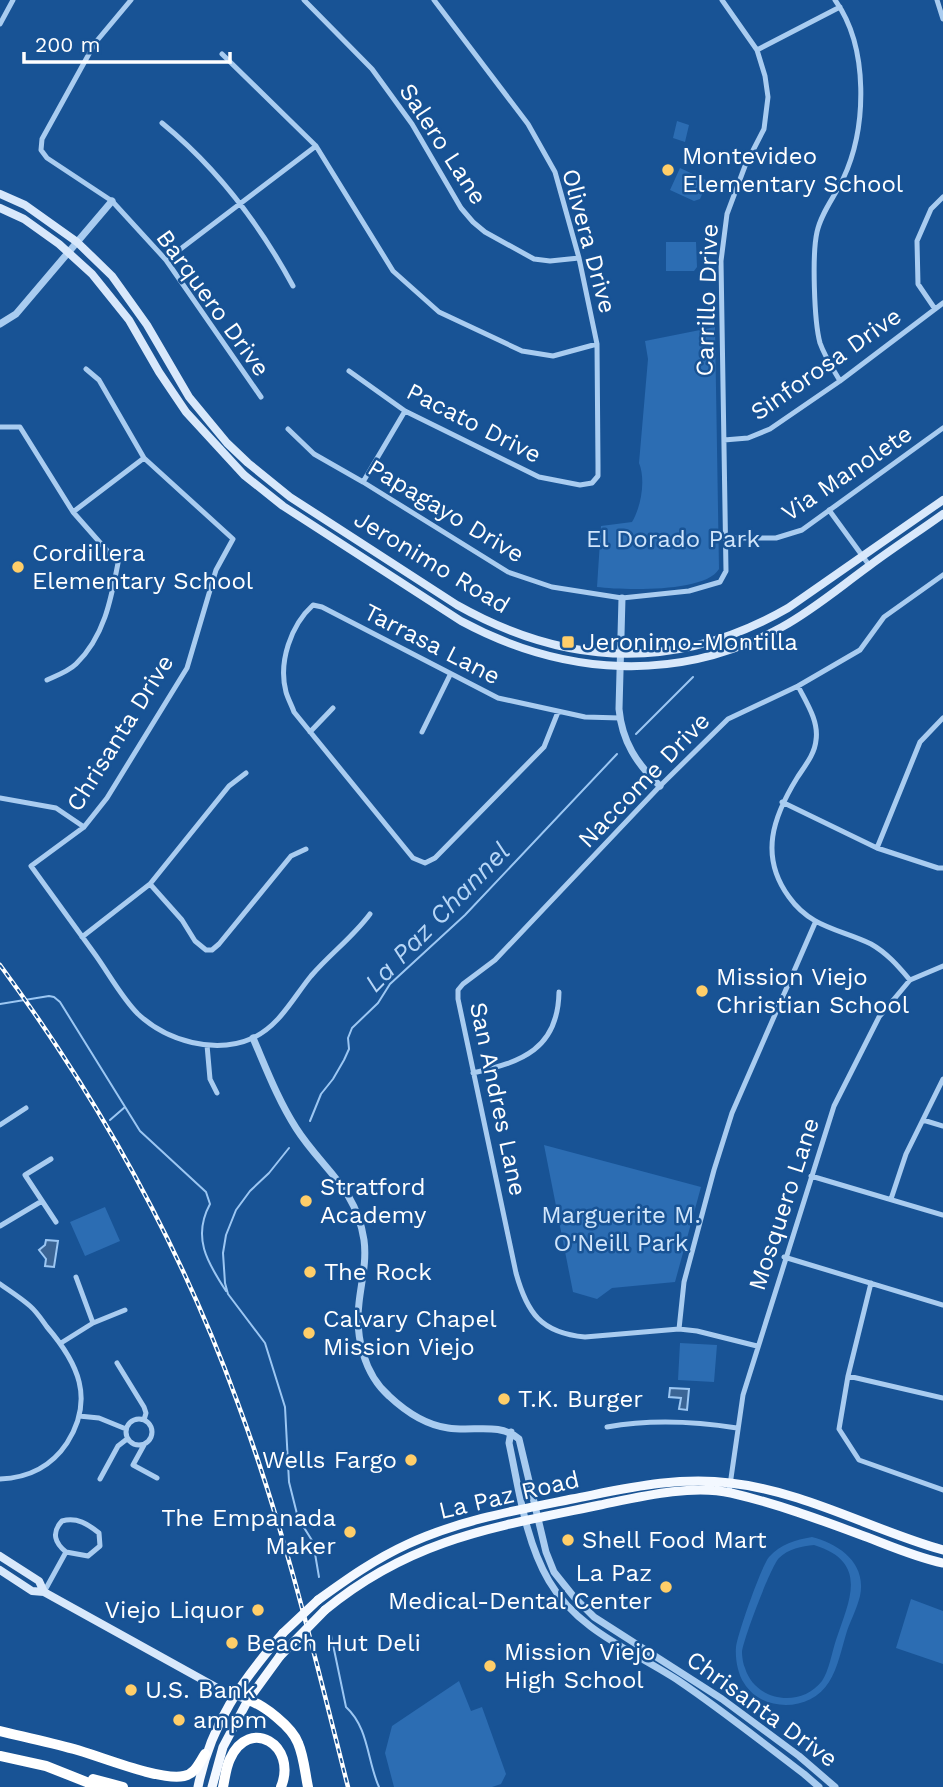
<svg xmlns="http://www.w3.org/2000/svg" width="943" height="1787" font-family="'Work Sans',sans-serif">
<style>
.green{fill:#2c6db3;fill-rule:evenodd}
.water{fill:#3b6595;stroke:#9cc7f3;stroke-width:2}
.lines{fill:none;stroke-linecap:round;stroke-linejoin:round}
.stream{stroke:#9cc7f3;stroke-width:2}
.minor{stroke:#a9ccf0;stroke-width:5}
.tertiary{stroke:#a9ccf0;stroke-width:7}
.secondary{stroke:#d8e8fb;stroke-width:8}
.primary{stroke:#f3f8ff;stroke-width:9}
.motorway{stroke:#fff;stroke-width:10}
.rail-casing{stroke:#fff;stroke-width:4.5}
.rail{stroke:#185395;stroke-width:2;stroke-dasharray:5;stroke-linecap:butt}
.primary-bridge{stroke:#f3f8ff;stroke-width:9}
.poi-dot{fill:#ffce69;stroke:#185395;stroke-width:2.5}
.labels{text-anchor:middle;stroke-width:5;stroke-linejoin:round;paint-order:stroke}
.street-label{font-size:24px;fill:#fff;stroke:#185395}
.poi-label{font-size:24px;fill:#fff;stroke:#185395;text-anchor:start}
.park-label{font-size:24px;fill:#d0e5fb;stroke:#185395}
.water-label{font-size:26px;font-style:italic;fill:#b6d6f7;stroke:#185395}
</style>
<rect width="100%" height="100%" fill="#185395"/>
<path class="green" d="M677,121l12,4 -4,17 -12,-4z
M680,168l28,13 -8,18 -6,2 -24,-11z
M666,242h30l1,25 -3,4h-28z
M715,327l4,242c-14,24 -97,21 -122,18l4,-61 31,-4c9,-15 14,-42 7,-59l9,-104 -3,-18z
M544,1145l157,42 -26,95 -63,6 -15,11 -24,-7z
M105,1207l15,34 -35,15 -15,-34z
M680,1343l37,2 -3,37 -36,-2z
M812,1537c27,7 55,26 48,59 -3,12 -9,24 -13,35 -5,16 -9,37 -18,51 -18,30 -67,31 -85,1 -6,-9 -9,-24 -8,-36 2,-14 25,-80 33,-90 12,-13 26,-17 43,-20zM814,1545c55,17 36,54 22,95 -4,12 -7,31 -14,41 -22,28 -67,20 -77,-13 -2,-4 -3,-12 -3,-16 1,-12 29,-86 37,-94 9,-9 23,-12 35,-13z
M911,1599l32,12v53l-47,-16z
M459,1681l12,30 11,-4 24,67 -5,10 -9,3h-98l-9,-34 7,-27z"/>
<path class="water" d="M46,1240l12,1 -4,26 -9,-1 1,-7 -7,-9 6,-5z
M670,1388l19,1 -2,21 -8,-1 2,-11 -12,-1z"/>
<g class="lines">
<path class="stream" d="M636,734l57,-57
M0,1004l49,-8 5,1 6,5 80,129 66,61 4,12c-18,33 -3,58 16,87
M110,1120l15,-13
M310,1121l11,-27 12,-15 11,-19 5,-11 -1,-11 4,-10 26,-25 12,-19 75,-69 152,-161
M289,1148l-20,25 -19,18 -14,19 -10,25 -3,18 2,30 3,11 37,49 20,64 4,75 9,36 15,24 6,35
M331,1635l15,72c23,21 21,54 33,80"/>
<path class="minor" d="M131,0l-36,43 -53,96 -1,11 6,8 65,43 54,59 95,137
M304,0l68,69 40,55 49,84 12,14 12,10 49,27 16,2 29,-3
M835,0c34,47 32,128 8,179 -8,17 -22,34 -26,53 -5,22 -3,89 3,111 5,14 13,26 20,38
M937,0l6,19
M0,24l13,-24
M757,50l83,-43
M222,54l94,92 77,125 46,41 83,39 31,5 44,-12
M162,123c55,45 97,100 131,163
M166,260l150,-114
M935,309l-17,-25 -1,-43 14,-32 12,-12
M86,369l13,11 45,78 89,81 -17,31 -29,98 -80,130 -23,29 -53,39c21,29 42,58 63,87 14,19 27,44 44,61 29,27 77,41 115,24 27,-13 40,-40 58,-62 19,-22 42,-39 59,-62
M349,371l56,40 134,66 41,8 12,-2 6,-7v-11l-1,-121 -18,-86 -24,-86 -27,-48 -94,-124
M0,427h20l53,85 45,51c-7,37 -14,74 -42,101 -7,7 -20,12 -29,16
M288,429l26,25 49,28 145,90 44,15 70,11 67,-7 31,-9 6,-11 -5,-310 6,-47 18,-48 19,-37 4,-32 -3,-21 -8,-26 -35,-50
M724,440l24,-2 22,-9 70,-48 103,-78
M363,482l42,-71
M829,510l40,55
M73,512l71,-54
M725,538h51l26,-8 141,-102
M798,686c8,16 21,35 18,54 -1,14 -12,27 -19,38 -24,39 -38,78 -8,119 22,31 51,32 82,47 16,9 27,22 39,36
M558,712l-14,35 -109,111 -10,5 -12,-5 -119,-146c-2,-6 -6,-13 -8,-20 -8,-30 5,-67 27,-87l9,2 176,91 87,19 35,1
M310,732l23,-24
M422,732l28,-57
M0,798l56,10 28,19
M782,802l95,46 61,20h5
M877,848l43,-106 23,-24
M150,884l32,36 13,21 11,9h6l7,-6 72,-88 15,-7
M82,937l68,-53 79,-98 17,-13
M207,1045l3,34 7,14
M473,1073c49,-11 85,-24 86,-81
M923,1120l20,6
M0,1125l26,-17
M51,1159l-26,16 31,47
M811,1176l132,39
M891,1199l15,-45 37,-75
M0,1226l42,-25
M784,1257l159,48
M76,1277l17,46
M871,1283l-23,93 -9,53 20,31 84,30
M0,1284c10,7 21,14 30,22 7,6 12,14 17,21 31,36 48,72 20,116 -16,24 -39,35 -67,36
M679,1329l5,-47 30,-112 18,-57 83,-190
M61,1343l32,-20 32,-13
M757,1346l-60,-15 -18,-2 -94,8c-44,-4 -58,-24 -69,-64l-58,-274v-9l5,-6 32,-24 165,-174 68,-67 70,-33 62,-36 24,-33 59,-42
M117,1363l27,44 2,6 -2,7
M848,1376l95,22
M79,1416l20,2 27,11
M126 1432a13 13 0 1 1 26 0a13 13 0 1 1-26 0Z
M607,1427c44,-8 86,-6 130,1
M144,1445l-11,20 24,13
M100,1479l18,-33 9,-7
M729,1492l14,-97 91,-289 45,-89 31,-37 33,-14
M44,1592l22,-40 22,4 12,-10 -1,-13c-11,-9 -22,-16 -37,-12 -11,12 -7,22 4,31"/>
<path class="tertiary" d="M0,324l16,-10 96,-113
M622,598l-3,111c3,33 18,55 41,77
M253,1038c13,30 25,62 43,90 26,41 60,59 68,112 3,22 -3,43 -5,63 -4,33 5,71 30,93 16,15 37,29 59,32 26,4 51,-6 71,11l27,113 8,20 20,25 20,20 128,82 77,57 36,31
M511,1432l-2,11c10,46 16,97 40,138 29,50 84,70 130,100 43,29 84,62 125,93l15,13"/>
<path class="secondary" d="M0,194l25,11 52,37 35,34 35,49 42,72 38,46 21,20 42,34 167,108c110,62 220,67 331,3l155,-108
M0,208l24,11 35,25 33,30 37,46 30,52 27,40 58,63 39,31 178,115c102,55 217,63 321,6 31,-17 58,-40 87,-61 24,-18 49,-34 74,-52
M0,1556l39,25 5,11
M0,1570l32,21 12,1 177,98 27,10"/>
<path class="primary" d="M318,1600c29,-21 57,-41 90,-56 52,-24 109,-34 164,-45 52,-10 104,-23 158,-16 74,8 142,47 213,67
M325,1610c86,-71 169,-83 275,-105 39,-8 91,-21 131,-12 48,11 95,29 141,46 23,9 47,19 71,24
M198,1787c13,-64 43,-105 85,-154
M212,1787l11,-40 25,-47 32,-44"/>
<path class="motorway" d="M248,1700c16,5 44,27 50,43 6,14 7,30 10,44
M0,1731c25,6 49,11 74,18 26,7 85,32 110,27 11,-2 15,-13 21,-22
M0,1756l46,10 53,21
M93,1779l30,8
M223,1787c2,-9 3,-20 7,-28 19,-43 68,-14 51,28"/>
<g class="rail-casing">
<path id="rail" d="M0,965c98,133 180,280 237,436 47,125 78,256 111,386"/>
</g>
<use href="#rail" class="rail"/>
<path class="primary-bridge" d="M283,1633l35,-33
M280,1656l45,-46"/>
</g>
<g class="poi-dot">
<circle cx="668" cy="170" r="7"/>
<circle cx="18" cy="567" r="7"/>
<rect x="561" y="635" width="14" height="14" rx="3.5"/>
<circle cx="702" cy="991" r="7"/>
<circle cx="306" cy="1201" r="7"/>
<circle cx="310" cy="1272" r="7"/>
<circle cx="309" cy="1333" r="7"/>
<circle cx="504" cy="1399" r="7"/>
<circle cx="411" cy="1460" r="7"/>
<circle cx="350" cy="1532" r="7"/>
<circle cx="568" cy="1540" r="7"/>
<circle cx="666" cy="1587" r="7"/>
<circle cx="258" cy="1610" r="7"/>
<circle cx="232" cy="1643" r="7"/>
<circle cx="490" cy="1666" r="7"/>
<circle cx="131" cy="1690" r="7"/>
<circle cx="179" cy="1720" r="7"/>
</g>
<g class="labels">
<g class="street-label">
<text transform="translate(443 144) rotate(57)" y="8">Salero Lane</text>
<text transform="translate(589 241) rotate(75)" y="8">Olivera Drive</text>
<text transform="translate(707 300) rotate(-88)" y="8">Carrillo Drive</text>
<text transform="translate(213 303) rotate(54)" y="8">Barquero Drive</text>
<text transform="translate(826 364) rotate(-35)" y="8">Sinforosa Drive</text>
<text transform="translate(474 423) rotate(27)" y="8">Pacato Drive</text>
<text transform="translate(847 473) rotate(-34)" y="8">Via Manolete</text>
<text transform="translate(446 511) rotate(31)" y="8">Papagayo Drive</text>
<text transform="translate(432 562) rotate(31)" y="8">Jeronimo Road</text>
<text transform="translate(432 644) rotate(27)" y="8">Tarrasa Lane</text>
<text transform="translate(120 733) rotate(-58)" y="8">Chrisanta Drive</text>
<text transform="translate(644 780) rotate(-46)" y="8">Naccome Drive</text>
<text transform="translate(498 1099) rotate(78)" y="8">San Andres Lane</text>
<text transform="translate(784 1204) rotate(-72)" y="8">Mosquero Lane</text>
<text transform="translate(509 1495) rotate(-13)" y="8">La Paz Road</text>
<text transform="translate(762 1709) rotate(36)" y="8">Chrisanta Drive</text>
</g>
<g class="poi-label">
<text x="682" y="164">Montevideo<tspan x="682" dy="28">Elementary School</tspan></text>
<text x="32" y="561">Cordillera<tspan x="32" dy="28">Elementary School</tspan></text>
<text x="582" y="650">Jeronimo-Montilla</text>
<text x="716" y="985">Mission Viejo<tspan x="716" dy="28">Christian School</tspan></text>
<text x="320" y="1195">Stratford<tspan x="320" dy="28">Academy</tspan></text>
<text x="324" y="1280">The Rock</text>
<text x="323" y="1327">Calvary Chapel<tspan x="323" dy="28">Mission Viejo</tspan></text>
<text x="518" y="1407">T.K. Burger</text>
<text x="397" y="1468" text-anchor="end">Wells Fargo</text>
<text x="336" y="1526" text-anchor="end">The Empanada<tspan x="336" dy="28">Maker</tspan></text>
<text x="582" y="1548">Shell Food Mart</text>
<text x="652" y="1581" text-anchor="end">La Paz<tspan x="652" dy="28">Medical-Dental Center</tspan></text>
<text x="244" y="1618" text-anchor="end">Viejo Liquor</text>
<text x="246" y="1651">Beach Hut Deli</text>
<text x="504" y="1660">Mission Viejo<tspan x="504" dy="28">High School</tspan></text>
<text x="145" y="1698">U.S. Bank</text>
<text x="193" y="1728">ampm</text>
</g>
<g class="park-label">
<text x="673" y="547">El Dorado Park</text>
<text x="621" y="1223">Marguerite M.<tspan x="621" dy="28">O'Neill Park</tspan></text>
</g>
<g class="water-label">
<text transform="translate(437 917) rotate(-46)" y="9">La Paz Channel</text>
</g>
</g>
<path d="M24 52v10h206v-10" fill="none" stroke="#ffffff" stroke-width="3.5"/>
<text x="35" y="52" font-size="21" fill="#ffffff" stroke="#185395" stroke-width="5" paint-order="stroke">200 m</text>
</svg>
